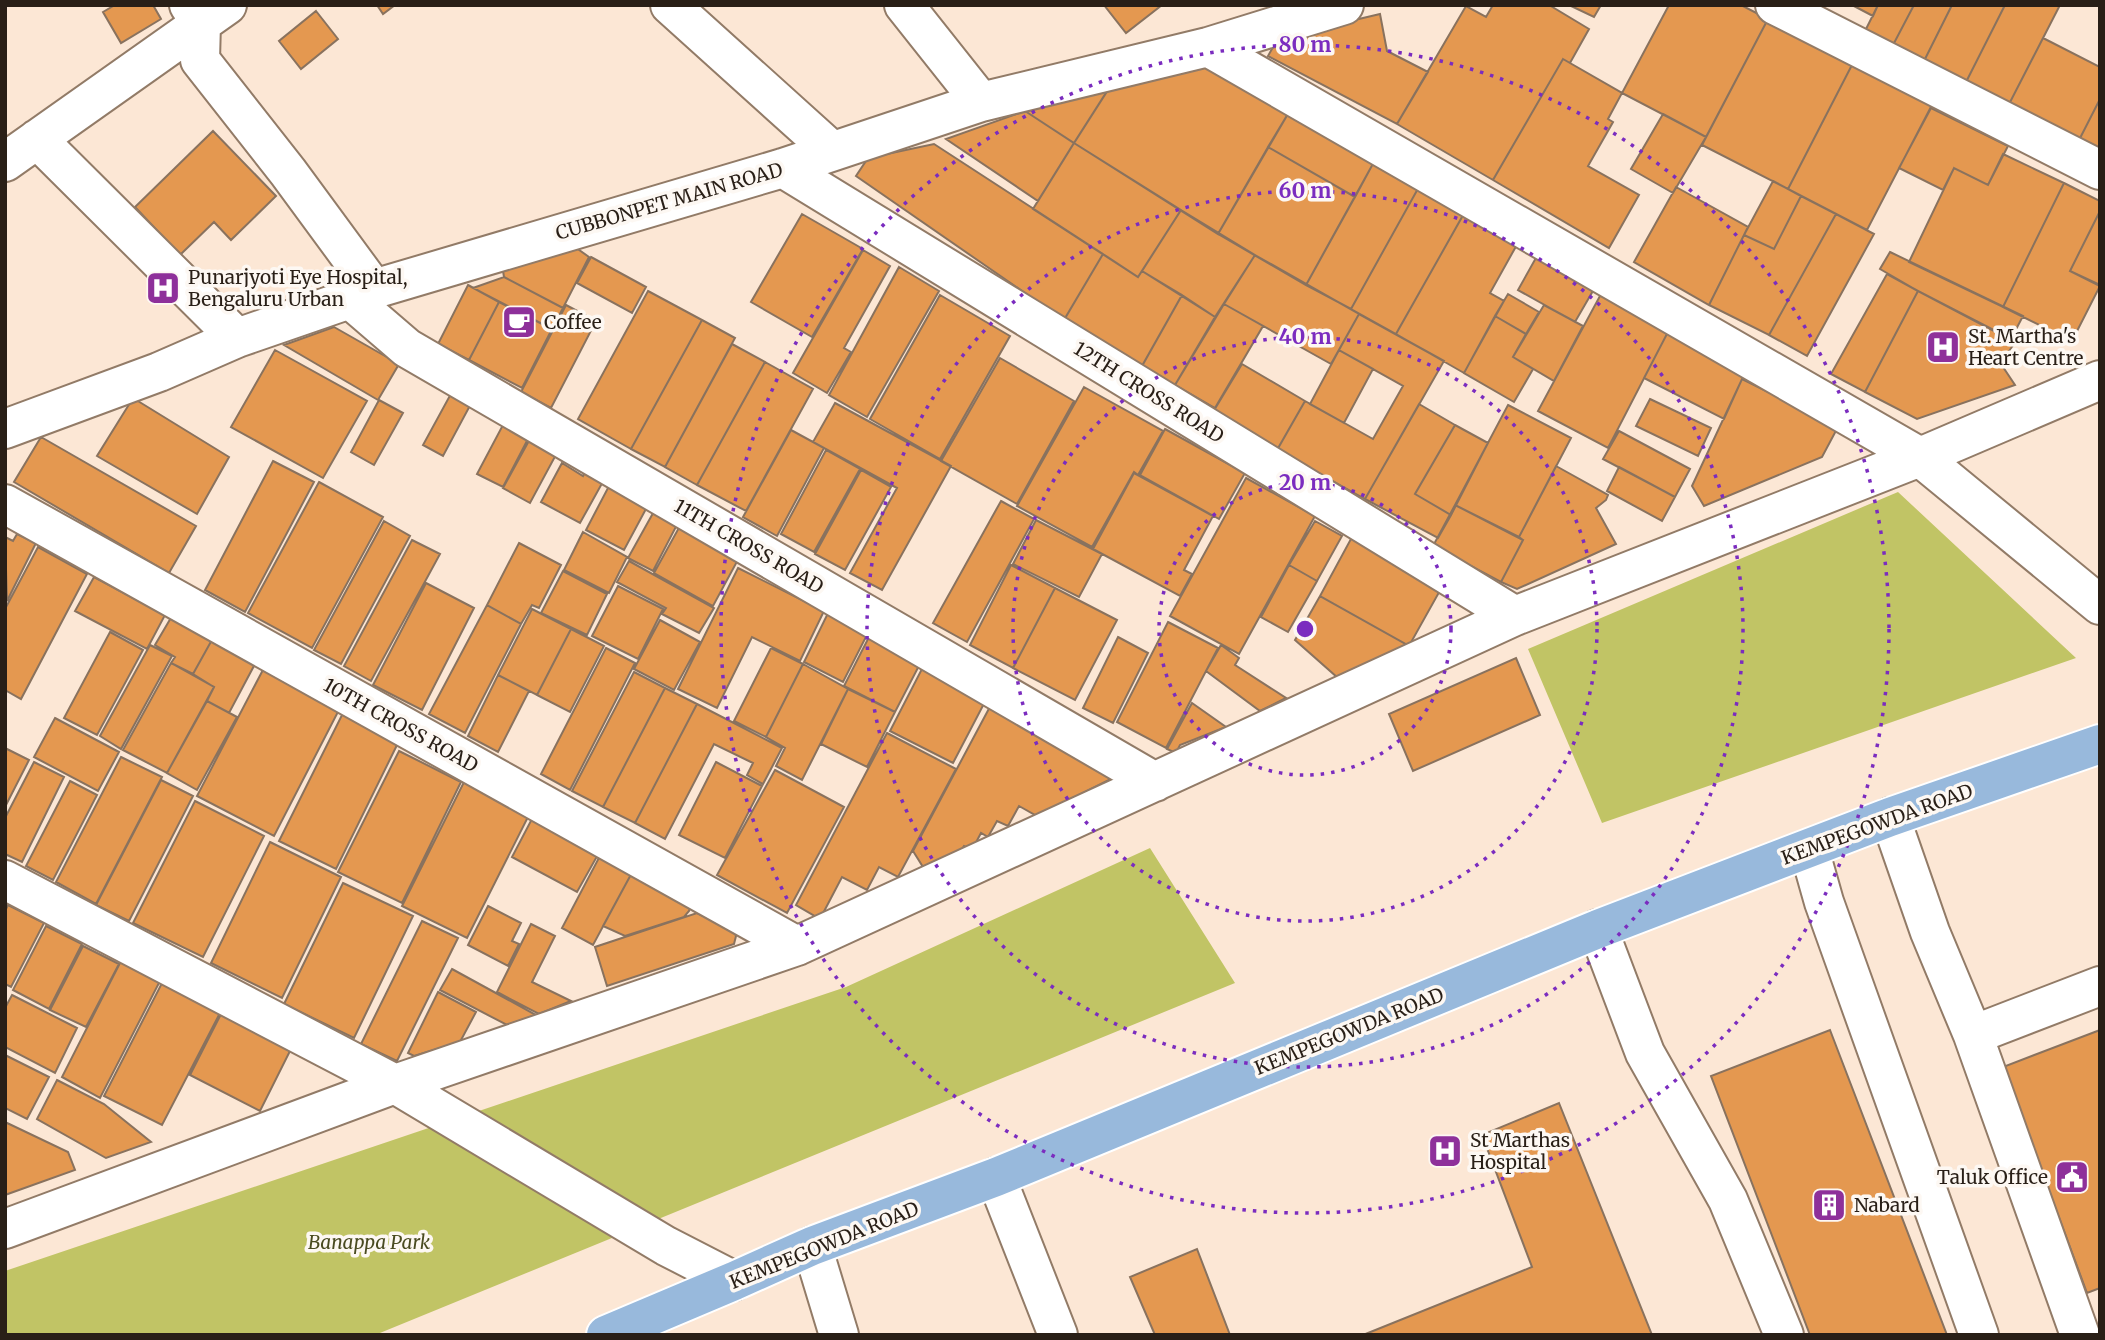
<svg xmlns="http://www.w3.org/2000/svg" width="2105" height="1340" font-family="Merriweather,serif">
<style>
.green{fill:#c1c465}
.building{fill:#e49850;stroke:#89725e;stroke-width:2}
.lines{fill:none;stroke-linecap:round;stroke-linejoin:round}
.minor-casing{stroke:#927b67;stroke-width:42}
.major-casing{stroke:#fff;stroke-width:42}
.minor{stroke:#fff;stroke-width:38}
.major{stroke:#98b9dc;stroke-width:38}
.ring{fill:none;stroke:#7b2cbf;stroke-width:3.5;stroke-dasharray:3.5 7}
.labels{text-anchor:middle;stroke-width:7;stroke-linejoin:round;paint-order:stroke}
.street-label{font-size:19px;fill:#291f17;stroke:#fdf8f3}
.poi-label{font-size:19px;fill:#291f17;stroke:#fdf8f3;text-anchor:start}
.park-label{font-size:19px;font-style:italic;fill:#4a4b21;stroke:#fdf8f3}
.centre{fill:#7b2cbf;stroke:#fdf8f3;stroke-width:3.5}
.ring-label{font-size:21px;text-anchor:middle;font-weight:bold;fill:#7b2cbf;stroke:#fdf8f3;stroke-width:7;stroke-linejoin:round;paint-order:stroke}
</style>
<rect width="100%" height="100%" fill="#fce7d5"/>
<path class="green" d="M1898,492l178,166 -474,165 -74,-174z
M1150,848l85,135 -860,352h-370v-64l841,-284z"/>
<path class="building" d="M115,5h38l8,14 -40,24 -18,-31z
M377,5h18l-12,9z
M1104,5h58l-36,28z
M1493,5h56l40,24 -19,34 -7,-4 -70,121 -96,-56 69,-118 20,11z
M1569,5h32l-7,12z
M1669,5h72l27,14 -62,118 -84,-44z
M1852,5h26l-5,11z
M1878,5h36l-21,40 -28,-14z
M1914,5h38l-28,56 -31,-16z
M1952,5h53l-42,83 -42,-21z
M2005,5h55l-54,105 -43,-22z
M316,11l22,28 -37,30 -22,-28z
M1380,14l7,37 41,21 -31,52 -129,-68 10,-18z
M1768,19l86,42 -66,128 -86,-44z
M2043,38l57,29v32l-24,47 -70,-36z
M1193,57l96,55 -71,122 -144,-91 42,-66z
M1563,59l59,34 -14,26 5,3 -25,44 51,29 -30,53 -116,-68z
M1854,61l79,42 -66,127 -79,-41z
M1108,90l-34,53 -49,-32z
M2100,99v59l-24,-12z
M1931,108l77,38 -20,39 -34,-17 -11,22 -44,-22z
M1025,111l49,32 -36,58 -92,-62z
M1289,112l86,48 -20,37 -87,-50z
M1663,114l43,23 -33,56 -42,-24z
M213,131l63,65 -45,44 -17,-18 -34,33 -45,-48z
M1074,143l107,67 -43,67 -105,-68z
M934,144l169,110 -39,66 -208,-144 12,-18z
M1268,147l87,50 -49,88 -88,-51z
M2003,154l61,29 -61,124 -94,-45 45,-94 34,17z
M1375,160l45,25 -69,124 -45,-24z
M1773,181l28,15 -27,53 -30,-14z
M2064,183l36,18v10l-30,60 30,15 -28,55 -69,-34z
M1420,185l46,25 -70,124 -45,-25z
M1676,187l72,40 -39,78 -75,-43z
M1801,196l35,18 -67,121 -60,-30 35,-70 30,14z
M1181,210l74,45 -40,62 -73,-46z
M1466,210l53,31 -29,52 14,8 -40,72 -68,-39z
M2100,211v74l-30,-14z
M802,214l61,35 -51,88 -61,-35z
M1836,214l38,20 -67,122 -38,-21z
M575,247l14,10 -26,51 -59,-31 -1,-6z
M863,250l27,16 -46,82 7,4 -24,41 -34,-20z
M1890,252l133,64 -12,23 -93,-48 -38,-22z
M1103,254l35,23 4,-6 40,24 -40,71 -78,-46z
M1255,255l104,59 -28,50 -107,-60z
M1537,256l57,33 -19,33 -57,-32z
M591,257l55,30 -14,26 -55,-30z
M899,267l40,24 -72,126 -38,-22z
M1887,274l31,17 -53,101 -34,-18z
M504,277l59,31 -11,21 -79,-41z
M468,285l31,17 -30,58 -31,-16z
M648,291l54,29 -71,129 -53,-30z
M1918,291l97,51 -14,22 14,21 -98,34 -52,-27z
M1508,294l31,18 -13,22 -31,-18z
M1601,294l68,36 -61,118 -70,-37z
M940,295l70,41 -70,123 -70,-40z
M1182,295l33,22 -40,68 -33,-19z
M499,302l53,27 -30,59 -53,-28z
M1224,304l39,22 -48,82 -40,-23z
M566,305l30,16 -45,87 -30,-16z
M1544,305l39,21 -29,55 -41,-24z
M1359,314l85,47 -79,138 -88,-49 28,-49 68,38 30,-53 -64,-36z
M1495,316l31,18 -13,23 20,12 -19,33 -50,-29z
M702,320l33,18 -70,129 -34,-18z
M334,327l65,37 -21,36 -94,-55z
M1669,330l81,41 -8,8 -18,40 -80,-41z
M732,344l33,18 -68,123 -32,-18z
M275,350l92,51 -44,77 -92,-51z
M1339,350l34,19 -29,54 -34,-19z
M1000,358l74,43 -57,103 -76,-43z
M765,362l48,27 -67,122 -49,-26z
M1242,364l63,37 -28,49 -64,-38z
M1742,379l96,48 -16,30 -118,49 -12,-20z
M1084,387l79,44 -25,44 -4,-3 -42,75 -75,-41z
M453,390l20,10 -30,56 -20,-11z
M133,398l96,59 -32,57 -100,-58z
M1650,399l61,29 -13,28 -62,-30z
M379,400l24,13 -29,52 -23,-13z
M835,403l116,63 -69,124 -32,-17 47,-85 -84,-46z
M1419,404l36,21 -40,69 36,21 -13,23 -73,-39z
M1508,405l63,33 -52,99 -64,-32z
M504,423l25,14 -26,50 -26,-13z
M1455,425l33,18 -37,72 -36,-21z
M1165,429l80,44 -26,46 -79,-44z
M791,430l33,18 -47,88 -34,-19z
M1619,431l71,38 -15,28 -72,-38z
M41,437l155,89 -27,47 -155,-91z
M531,437l27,14 -28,52 -27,-15z
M826,450l34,19 -46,83 -33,-18z
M273,461l41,21 -69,130 -40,-22z
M562,463l21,13 4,-7 18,9 -25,45 -39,-21z
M1556,466l52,29 -2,5 -10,8 20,36 -99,45 -16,-7 22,-42 -4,-3z
M1619,467l56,30 -13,24 -55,-30z
M861,470l30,17 -46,83 -30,-16z
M1134,473l79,43 -29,54 8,4 -12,22 -87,-47z
M1246,478l69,38 -76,138 -69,-38z
M319,482l64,35 -71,131 -64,-35z
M609,486l38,21 -23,43 -38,-20z
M1001,501l33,18 -67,123 -34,-19z
M1455,505l68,35 -22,42 -68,-36z
M657,506l23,13 -27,52 -25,-13z
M1036,520l66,34 -23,43 -66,-33z
M384,521l26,15 -69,128 -27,-14z
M1315,521l27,15 -25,45 -28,-16z
M681,524l59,32 -27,50 -59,-33z
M583,532l44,25 -18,36 -45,-23z
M17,534l19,9 -29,58 -2,-64 8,4z
M1352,537l90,50 -33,59 -89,-50z
M412,540l28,14 -69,127 -27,-15z
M519,543l42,22 -22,43 -7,-3 -11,19 -34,-19z
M38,547l49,27 -66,125 -16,-9v-81z
M629,561l85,47 -15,25 -37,-19 4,-6 -49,-26z
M1011,565l44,23 -42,80 -43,-23z
M1289,565l28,16 -29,51 -27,-15z
M738,568l86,43 -24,50 -48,-24 -35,71 -39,-19z
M563,571l44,23 -20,41 -46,-22z
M94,577l71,38 -18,34 -72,-38z
M426,583l48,25 -52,102 -49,-25z
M618,586l45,23 -25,50 -46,-23z
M1055,588l62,32 -42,80 -62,-32z
M1320,596l89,50 -71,32 -43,-38z
M487,605l34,19 -56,109 -36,-19z
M532,609l39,20 -34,66 -39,-20z
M830,609l40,20 -27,53 -39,-20z
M172,616l41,22 -20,36 -22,-11 4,-6 -20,-12z
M660,620l40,22 -26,48 -40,-21z
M1168,622l50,26 -52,100 -49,-26z
M571,629l33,17 -34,66 -33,-17z
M110,632l33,18 -46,85 -33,-17z
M871,633l51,27 -27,52 -51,-26z
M1118,637l30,16 -35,70 -30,-15z
M213,638l43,24 -27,51 -22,-12 7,-14 -21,-13z
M150,645l22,11 -51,93 -21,-13z
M1221,645l18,13 -4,7 51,33 -26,13 -54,-40z
M606,648l29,15 -65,127 -29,-16z
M771,648l32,16 -37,73 -32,-16z
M1516,658l24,57 -127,56 -24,-57z
M171,663l43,24 -47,86 -44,-23z
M925,663l63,33 -35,67 -63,-32z
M803,664l45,25 -46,91 -26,-14 9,-18 -19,-11z
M265,666l76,40 -67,130 -77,-40z
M634,672l31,16 -62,119 -31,-16z
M498,675l31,16 -31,61 -30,-16z
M665,688l32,16 -62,119 -32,-16z
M848,689l47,23 -28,55 -46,-23z
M207,701l30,16 -40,73 -30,-17z
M992,703l121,75 -76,38 -18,-10 -11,20 -11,-5 -9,16 -7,-4 -9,17 -8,-4 -5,8 -36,13 -10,-16z
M1192,703l34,24 -46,18 -4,8 -9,-4z
M697,704l85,44 -19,36 -16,-9 6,-12 -39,-19 -49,95 -30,-16z
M343,713l56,28 -63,128 -57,-28z
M55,718l64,34 -21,39 -64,-34z
M887,733l69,36 -58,108 -19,-10 -12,23 -25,-13 -22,42 -24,-14z
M5,748l24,12 -24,47z
M399,751l62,31 -59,121 -64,-31z
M121,757l41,20 -66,127 -40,-22z
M34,762l30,15 -42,85 -17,-8v-36z
M716,762l46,24 -37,72 -46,-23z
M775,770l69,37 -57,106 -70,-38z
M161,780l32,16 -64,125 -33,-16z
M465,780l65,33 -63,125 -65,-32z
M70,781l27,14 -44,85 -27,-14z
M195,801l69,35 -61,121 -70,-34z
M534,815l66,36 -23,41 -65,-35z
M270,842l71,35 -59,121 -71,-35z
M602,852l32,17 -41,76 -31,-17z
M634,869l57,36 -2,6 -5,6 -59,19 -22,-10z
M343,883l70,33 -59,122 -70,-34z
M8,905l36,18 -33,64 -6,-3v-73z
M488,906l33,17 -9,18 7,3 -11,22 -40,-21z
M697,913l37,18 2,5 -2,8 -127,42 -12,-39z
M422,921l36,17 -61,123 -36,-17z
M531,924l24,12 -23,46 39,19 -32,13 -42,-22z
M46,926l36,18 -33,65 -36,-19z
M83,946l36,18 -33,63 -36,-17z
M122,959l39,20 -61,119 -38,-21z
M452,969l84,46 -29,10 -67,-35z
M162,983l58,30 -58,112 -58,-29z
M438,992l38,20 -16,30 -46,14 -6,-3z
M12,995l65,33 -22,45 -50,-26v-39z
M221,1014l70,35 -31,62 -70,-36z
M1830,1030l117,305h-137l-99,-259z
M2100,1030v258l-13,5 -84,-226z
M5,1055l44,22 -22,42 -22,-11z
M57,1080l47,24 47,38 -45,16 -69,-39z
M1559,1103l93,232h-289l169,-68 -50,-132z
M5,1122l63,30 7,18 -70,25z
M1197,1249l33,86h-75l-25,-58z"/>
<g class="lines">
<g class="minor-casing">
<path id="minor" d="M189,5l12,18 -1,37 88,112 86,117
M670,5l162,146
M904,5l77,97
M1775,5l325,165
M1208,47l712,410 180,148
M37,139l200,199
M5,162l222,-157
M783,168l732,448
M350,299l57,49 748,434
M5,429l154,-57 78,-34 113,-39 24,-10 409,-121 198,-66 227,-55 136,-42
M5,504l792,442
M1890,817l40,115 43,103 127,-49
M1809,849l15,53 155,433
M5,880l390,204 271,162 68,35
M1598,929l47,124 83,147 56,135
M1973,1035l107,300
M996,1177l62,158
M5,1229l390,-145 402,-138 718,-330 405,-159 180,-77
M812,1246l27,89"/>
</g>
<g class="major-casing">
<path id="major" d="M606,1335l128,-54 78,-35 184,-69 602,-248 292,-112 210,-73"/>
</g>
<use href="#minor" class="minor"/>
<use href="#major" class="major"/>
</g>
<g class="ring">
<circle cx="1305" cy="629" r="146"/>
<circle cx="1305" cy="629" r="292"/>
<circle cx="1305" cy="629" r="438"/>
<circle cx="1305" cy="629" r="584"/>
</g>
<defs>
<g id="hospital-square" transform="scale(1.75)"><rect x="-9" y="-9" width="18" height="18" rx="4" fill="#8e309a" stroke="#fdf8f3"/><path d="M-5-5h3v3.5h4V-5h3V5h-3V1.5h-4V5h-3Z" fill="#fff"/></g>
<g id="cafe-square" transform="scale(1.75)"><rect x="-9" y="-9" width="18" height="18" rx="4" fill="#8e309a" stroke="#fdf8f3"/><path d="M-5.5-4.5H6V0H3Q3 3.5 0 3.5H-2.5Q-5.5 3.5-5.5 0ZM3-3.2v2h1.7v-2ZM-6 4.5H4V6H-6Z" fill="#fff"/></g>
<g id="civic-square" transform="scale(1.75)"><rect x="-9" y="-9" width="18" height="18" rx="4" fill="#8e309a" stroke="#fdf8f3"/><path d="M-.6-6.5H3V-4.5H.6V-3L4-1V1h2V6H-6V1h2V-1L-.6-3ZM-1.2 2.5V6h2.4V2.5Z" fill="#fff"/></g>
<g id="building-square" transform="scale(1.75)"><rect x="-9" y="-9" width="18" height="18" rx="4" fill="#8e309a" stroke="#fdf8f3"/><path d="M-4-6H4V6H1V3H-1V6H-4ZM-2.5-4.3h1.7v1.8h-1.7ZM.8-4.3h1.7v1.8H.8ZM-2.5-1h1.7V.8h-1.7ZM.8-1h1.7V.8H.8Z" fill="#fff"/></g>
</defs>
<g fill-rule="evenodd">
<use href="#hospital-square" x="163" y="288"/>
<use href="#cafe-square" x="519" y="322"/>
<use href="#hospital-square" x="1943" y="347"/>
<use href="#hospital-square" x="1445" y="1151"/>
<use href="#civic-square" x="2072" y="1177"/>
<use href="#building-square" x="1829" y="1205"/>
</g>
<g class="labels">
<g class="street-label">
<text transform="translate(669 201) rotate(-16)" y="7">CUBBONPET MAIN ROAD</text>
<text transform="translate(1149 392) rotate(32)" y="7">12TH CROSS ROAD</text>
<text transform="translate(749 546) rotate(30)" y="7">11TH CROSS ROAD</text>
<text transform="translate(401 725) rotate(29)" y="7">10TH CROSS ROAD</text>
<text transform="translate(1877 824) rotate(-20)" y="7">KEMPEGOWDA ROAD</text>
<text transform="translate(1349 1031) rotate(-22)" y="7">KEMPEGOWDA ROAD</text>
<text transform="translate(824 1245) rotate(-22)" y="7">KEMPEGOWDA ROAD</text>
</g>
<g class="poi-label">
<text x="188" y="284">Punarjyoti Eye Hospital,<tspan x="188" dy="22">Bengaluru Urban</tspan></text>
<text x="544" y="329">Coffee</text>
<text x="1968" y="343">St. Martha's<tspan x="1968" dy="22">Heart Centre</tspan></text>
<text x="1470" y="1147">St Marthas<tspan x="1470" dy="22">Hospital</tspan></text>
<text x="2048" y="1184" text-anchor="end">Taluk Office</text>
<text x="1854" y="1212">Nabard</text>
</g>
<g class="park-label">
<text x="369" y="1249">Banappa Park</text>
</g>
</g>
<circle cx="1305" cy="629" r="10" class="centre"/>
<g class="ring-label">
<text x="1305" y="52">80 m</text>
<text x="1305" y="198">60 m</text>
<text x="1305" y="344">40 m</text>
<text x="1305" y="490">20 m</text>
</g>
<rect width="2105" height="1340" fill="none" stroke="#291f17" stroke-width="14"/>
</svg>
